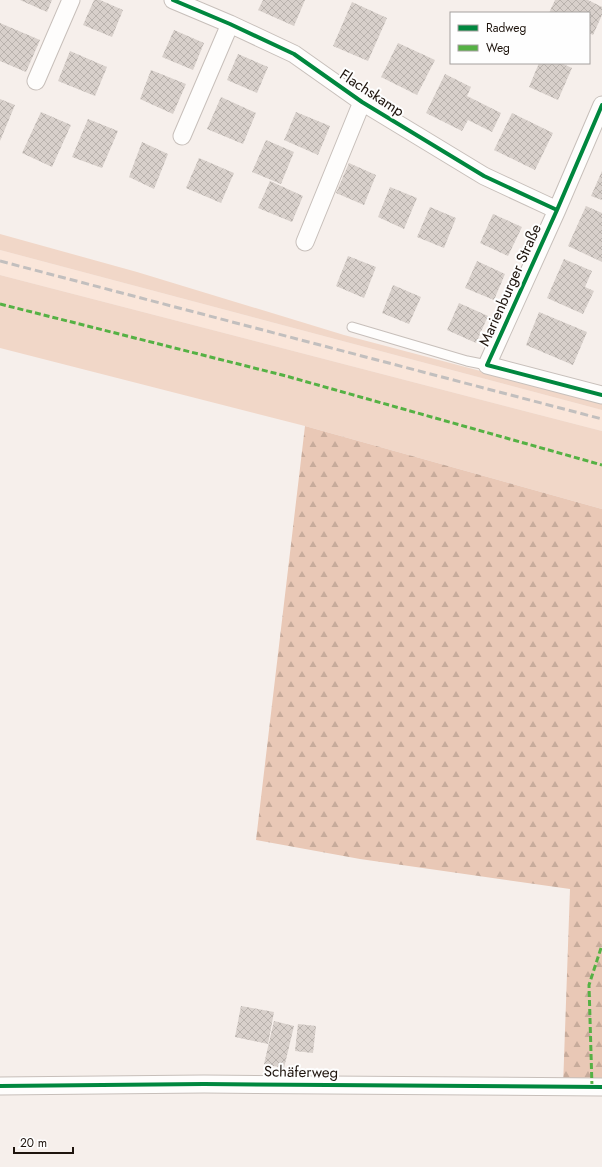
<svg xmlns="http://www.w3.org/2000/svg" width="602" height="1167" font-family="Jost,sans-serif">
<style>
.built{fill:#fae6da}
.grass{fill:#f1d7c8}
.forest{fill:url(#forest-firs)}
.building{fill:url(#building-cross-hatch)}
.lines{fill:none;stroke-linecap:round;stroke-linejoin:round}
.service-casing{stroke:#c7bfba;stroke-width:11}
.minor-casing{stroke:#c7bfba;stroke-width:19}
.service{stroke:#fefdfc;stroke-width:9}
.minor{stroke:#fefdfc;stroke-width:17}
.rail{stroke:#c2bfbe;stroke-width:3;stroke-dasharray:8 4;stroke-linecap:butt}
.quiet{stroke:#55b144;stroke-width:3;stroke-dasharray:6 3;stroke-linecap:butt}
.cycleway-casing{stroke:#fefefe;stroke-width:6}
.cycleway{stroke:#00873e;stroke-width:4}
.labels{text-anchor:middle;stroke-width:4;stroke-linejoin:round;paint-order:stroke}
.street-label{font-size:15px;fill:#1e140d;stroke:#fefefe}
</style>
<defs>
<pattern id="forest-firs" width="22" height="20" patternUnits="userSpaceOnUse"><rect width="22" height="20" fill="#e9c8b6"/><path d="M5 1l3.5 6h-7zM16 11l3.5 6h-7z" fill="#c7ab9b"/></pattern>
<pattern id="building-cross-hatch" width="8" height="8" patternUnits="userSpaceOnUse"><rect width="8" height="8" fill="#d8d0cb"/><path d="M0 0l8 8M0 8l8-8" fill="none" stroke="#b9b2ad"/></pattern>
</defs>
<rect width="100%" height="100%" fill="#f6efeb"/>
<path class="built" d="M0,250l602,160v21l-602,-156z"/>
<path class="grass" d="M0,234l137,38 207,63 258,68v7l-602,-160z
M0,275l602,156v78l-297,-83 -305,-78z"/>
<path class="forest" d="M305,426l297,83v578h-39l7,-198 -210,-30 -104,-19z"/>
<path class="building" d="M20,0h32l-5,12z
M94,0h6l23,10 -11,27 -29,-12z
M263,0h42l-11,26 -36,-16z
M555,0h33l14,7v8l-9,20 -4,-2v-20h-40z
M352,2l35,16 -19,43 -35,-15z
M0,23l40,17 -14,32 -26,-11z
M174,30l30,13 -11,27 -31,-13z
M398,43l37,17 -18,35 -36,-18z
M70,51l37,16 -12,29 -37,-15z
M238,54l30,13 -11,26 -30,-13z
M539,63h22l11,5 -14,32 -29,-13z
M151,70l35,14 -13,30 -33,-15z
M445,74l26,13 -4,9 34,17 -9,19 -24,-12 -6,11 -36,-18z
M221,97l35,16 -13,31 -36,-15z
M0,99l15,6 -15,36z
M41,112l30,13 -19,42 -30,-14z
M296,112l34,14 -12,29 -34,-15z
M512,113l41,20 -18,37 -41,-20z
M88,119l30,12 -16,37 -30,-11z
M266,140l28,12 -13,32 -29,-12z
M142,142l26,12 -14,35 -25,-12z
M199,158l35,15 -13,30 -35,-15z
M349,163l27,12 -12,30 -28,-12z
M602,171v29l-11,-4z
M270,181l33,15 -11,26 -34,-14z
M390,187l27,11 -13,31 -26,-12z
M586,206l16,7v49l-34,-16z
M430,207l26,11 -12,30 -27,-11z
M493,214l29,13 -14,29 -28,-13z
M348,256l28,11 -12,31 -28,-12z
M564,259l28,12 -7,16 9,4 -11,23 -36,-16z
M477,261l28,13 -11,26 -29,-12z
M393,285l28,12 -12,27 -27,-11z
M459,303l29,13 -12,27 -29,-13z
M539,312l48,20 -14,33 -47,-20z
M241,1006l33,6 -6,32 -33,-7z
M274,1021l20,5 -10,42 -20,-4z
M298,1024l18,2 -3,27 -18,-2z"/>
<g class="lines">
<g class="service-casing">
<path id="service" d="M352,327l115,34 20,4"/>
</g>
<g class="minor-casing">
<path id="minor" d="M173,0l57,24 64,30 68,48 122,74 73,34
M36,81l35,-81
M602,105l-45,105 -70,155 115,30
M182,136l48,-112
M305,242l57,-140
M0,1086l204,-2 398,3"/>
</g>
<use href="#service" class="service"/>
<use href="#minor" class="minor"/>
<path class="rail" d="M0,261l602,158"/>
<path class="quiet" d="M0,304l286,72 316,89
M592,1087l-3,-102 13,-40"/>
<g class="cycleway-casing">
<path id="cycleway" d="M173,0l57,24 64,30 68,48 122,74 73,34
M602,105l-45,105 -70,155 115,30
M0,1086l204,-2 398,3"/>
</g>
<use href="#cycleway" class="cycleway"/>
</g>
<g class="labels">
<g class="street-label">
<text transform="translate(372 93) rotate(33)" y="5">Flachskamp</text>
<text transform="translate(510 285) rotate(-66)" y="5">Marienburger Straße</text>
<text transform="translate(301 1072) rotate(1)" y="5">Schäferweg</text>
</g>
</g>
<rect x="450" y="12" width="140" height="52" fill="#fefefe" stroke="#a4a09e"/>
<rect x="458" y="25" width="20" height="6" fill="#00873e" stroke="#a4a09e"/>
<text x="486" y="32" font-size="12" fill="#1e140d">Radweg</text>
<rect x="458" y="45" width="20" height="6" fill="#55b144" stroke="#a4a09e"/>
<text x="486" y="52" font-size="12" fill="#1e140d">Weg</text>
<path d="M14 1147v6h59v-6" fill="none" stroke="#1e140d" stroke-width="2"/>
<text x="20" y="1147" font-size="12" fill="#1e140d" stroke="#fefefe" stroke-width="3" paint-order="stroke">20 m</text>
</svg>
